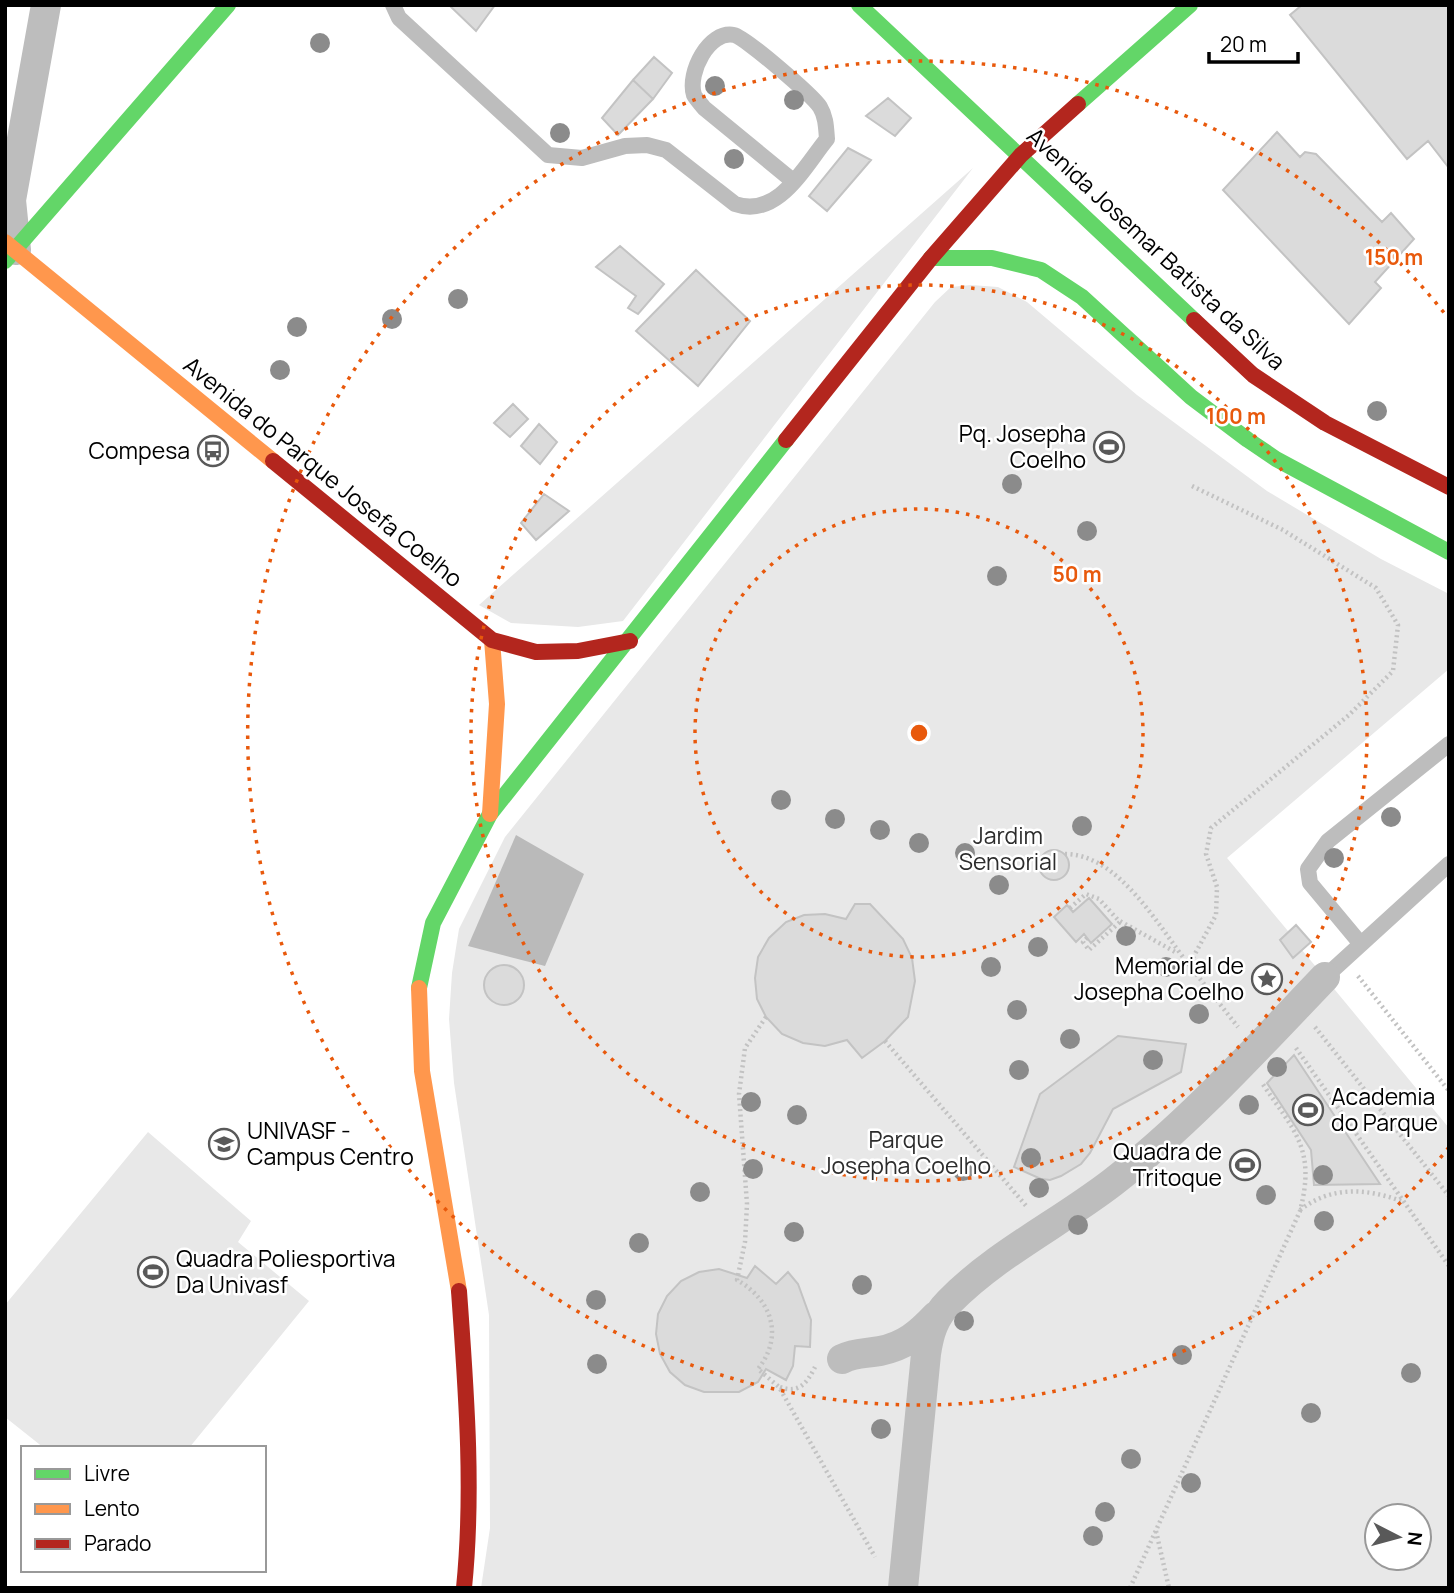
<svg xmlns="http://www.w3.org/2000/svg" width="1454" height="1593" font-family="Manrope,sans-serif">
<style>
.green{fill:#e8e8e8;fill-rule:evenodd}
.water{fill:#bababa}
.building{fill:#dbdbdb;stroke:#c3c3c3;stroke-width:2}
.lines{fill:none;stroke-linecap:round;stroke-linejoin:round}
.path{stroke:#c2c2c2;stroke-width:4.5;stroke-dasharray:2 3.5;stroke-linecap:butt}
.lane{stroke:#bdbdbd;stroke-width:16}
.street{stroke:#bdbdbd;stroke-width:30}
.fast{stroke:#63d668;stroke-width:16}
.slow{stroke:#ff974d;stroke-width:16}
.jam{stroke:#b3261e;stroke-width:16}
.tree{fill:#8b8b8b}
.ring{fill:none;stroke:#e8590c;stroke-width:3.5;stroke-dasharray:3.5 7}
.labels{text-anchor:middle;stroke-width:5;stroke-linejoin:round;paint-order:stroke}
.street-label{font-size:23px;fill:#000;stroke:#fff}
.poi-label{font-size:23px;fill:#000;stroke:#fff;text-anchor:end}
.park-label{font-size:23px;fill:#2c2c2c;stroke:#fff}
.centre{fill:#e8590c;stroke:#fff;stroke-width:3.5}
.ring-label{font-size:21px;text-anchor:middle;font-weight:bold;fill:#e8590c;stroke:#fff;stroke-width:5;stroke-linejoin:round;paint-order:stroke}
</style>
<rect width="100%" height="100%" fill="#fff"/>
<path class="green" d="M973,168l-350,453 -45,6 -67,-4 -32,-18z
M971,285l27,2 29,15 110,93 130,96 114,68 68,35v75l-222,189 61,73 8,-6 15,17 -9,8 147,178v460h-968l9,-60 -1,-213 -35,-232 -5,-64 3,-46 7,-44 46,-92 430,-535 16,-15zM1377,1516h42v42h-42z
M148,1132l103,89 -13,21 71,59 -120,147h-145l-39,-31v-112z"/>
<path class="water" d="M516,835l68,39 -39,92 -77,-20z"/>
<path class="building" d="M449,5h46l-19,26z
M1302,5h147v163l-21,-27 -21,18 -117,-144z
M654,57l18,16 -19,26 -20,-19z
M633,80l20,19 -35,36 -16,-17z
M888,98l23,20 -16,18 -29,-20z
M1277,132l23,25 5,-5 11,2 66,68 9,-9 23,26 -39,43 6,6 -32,36 -126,-134z
M848,148l23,12 -44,51 -18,-15z
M620,246l44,38 -26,30 -10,-6 8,-12 -40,-29z
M696,270l54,51 -52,65 -62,-55z
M513,404l15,15 -18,18 -16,-14z
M539,424l18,18 -17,22 -19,-18z
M544,494l25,17 -33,29 -15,-17z
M1039 865a15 15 0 1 1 30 0a15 15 0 1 1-30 0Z
M1089,898l23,26 -21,19 -7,-9 -8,8 -22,-25 13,-12 6,7z
M855,904h15l33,35 9,19 3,23 -7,36 -23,24 -23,17 -15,-18 -22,6 -22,-3 -21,-9 -16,-17 -9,-18 -2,-21 3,-21 11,-19 17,-16 18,-7 21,-1 21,5z
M1296,925l15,17 -18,16 -13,-18z
M484 985a20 20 0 1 1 40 0a20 20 0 1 1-40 0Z
M1118,1036l68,8 -5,28 -68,37 -23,44 -9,11 -20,12 -11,4 -9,-1 -27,-12 26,-73z
M1294,1055l86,129 -66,1 -3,-35 -44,-67z
M755,1266l21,18 12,-12 10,12 13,36 -1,27 -15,-1 -2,20 -7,14 -20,-11 -8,13 -19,10h-35l-19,-7 -15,-13 -10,-18 -4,-20 2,-20 9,-18 14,-15 18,-9 20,-3 28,9z"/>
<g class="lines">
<path class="path" d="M1192,486l91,44 93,58 22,37 -5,46 -44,44 -138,113 -5,26 11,33 -1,28 -27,50 49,62
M1065,854c54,0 94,73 124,111
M1070,908l16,-14 13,5 19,21 59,33
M1087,938l-4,4 6,8 32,-29
M1358,976l91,115
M766,1017l-21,31 -6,46 8,110 -2,38 -8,38c35,20 47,56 21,89l21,18 96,170
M1315,1027l134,169
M885,1041l143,167
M1296,1048l153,218
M1300,1210c31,-24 66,-22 101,-9
M780,1387c19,7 27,-4 35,-20
M1156,1531l13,57
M1130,1588l170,-377c16,-62 -5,-79 -38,-128"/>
<path class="lane" d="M393,5l6,13 149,137 34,3 43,-12 22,-1 19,5 69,54c43,15 69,-37 92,-65 -1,-12 -1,-22 -7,-32 -7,-11 -75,-70 -86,-72 -25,-5 -47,38 -40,60 2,4 7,9 10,13l89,73
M1360,943l-50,-60 -2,-14 20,-28 121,-97
M1325,977l124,-113"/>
<path class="street" d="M16,250l-5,-50 35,-195
M842,1359c14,-7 23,-5 38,-8 25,-5 39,-17 56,-35
M903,1588l23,-234c3,-21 8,-37 23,-52 47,-48 111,-79 164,-120 77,-60 144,-134 212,-205"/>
<path class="fast" d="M859,5l335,315
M1078,104l112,-99
M931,258h61l49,12 41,27 109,100 57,43 28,19 173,93
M5,261l223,-256
M419,988l14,-65 57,-109 296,-374"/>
<path class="slow" d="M5,242l268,219
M490,814l7,-110 -5,-64
M419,988l3,83 37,220"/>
<path class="jam" d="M1194,320l59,55 72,48 124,64
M786,440l145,-182 90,-103 57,-51
M273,461l219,179 44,12 42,-1 52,-10
M459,1291c7,99 15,198 5,297"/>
</g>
<g class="tree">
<circle cx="320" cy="43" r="10"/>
<circle cx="715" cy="86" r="10"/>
<circle cx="794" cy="100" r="10"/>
<circle cx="560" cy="133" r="10"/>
<circle cx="734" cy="159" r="10"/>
<circle cx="458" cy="299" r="10"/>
<circle cx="392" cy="319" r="10"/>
<circle cx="297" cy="327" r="10"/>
<circle cx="280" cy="370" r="10"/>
<circle cx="1377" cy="411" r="10"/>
<circle cx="1012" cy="484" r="10"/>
<circle cx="1087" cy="531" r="10"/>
<circle cx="997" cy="576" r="10"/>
<circle cx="781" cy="800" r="10"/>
<circle cx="1391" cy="817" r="10"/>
<circle cx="835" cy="819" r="10"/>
<circle cx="1082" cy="826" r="10"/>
<circle cx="880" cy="830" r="10"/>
<circle cx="919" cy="843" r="10"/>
<circle cx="965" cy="853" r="10"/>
<circle cx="1334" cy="858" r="10"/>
<circle cx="999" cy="885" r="10"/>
<circle cx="1126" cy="936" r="10"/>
<circle cx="1038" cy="947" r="10"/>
<circle cx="991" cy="967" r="10"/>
<circle cx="1166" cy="967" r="10"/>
<circle cx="1017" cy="1010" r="10"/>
<circle cx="1199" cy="1014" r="10"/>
<circle cx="1070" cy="1039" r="10"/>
<circle cx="1153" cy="1060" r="10"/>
<circle cx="1277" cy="1067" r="10"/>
<circle cx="1019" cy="1070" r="10"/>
<circle cx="751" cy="1102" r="10"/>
<circle cx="1249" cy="1105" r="10"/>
<circle cx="797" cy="1115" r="10"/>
<circle cx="1031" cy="1158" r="10"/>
<circle cx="753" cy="1169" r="10"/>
<circle cx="963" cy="1171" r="10"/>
<circle cx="1323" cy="1175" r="10"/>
<circle cx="1039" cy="1188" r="10"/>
<circle cx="700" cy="1192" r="10"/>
<circle cx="1266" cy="1195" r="10"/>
<circle cx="1324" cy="1221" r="10"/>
<circle cx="1078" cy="1225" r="10"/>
<circle cx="794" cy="1232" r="10"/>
<circle cx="639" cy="1243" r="10"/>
<circle cx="862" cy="1285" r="10"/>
<circle cx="596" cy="1300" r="10"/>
<circle cx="964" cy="1321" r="10"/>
<circle cx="1182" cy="1355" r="10"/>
<circle cx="597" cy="1364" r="10"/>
<circle cx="1411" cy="1373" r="10"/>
<circle cx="1311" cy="1413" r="10"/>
<circle cx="881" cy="1429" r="10"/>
<circle cx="1131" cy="1459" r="10"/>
<circle cx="1191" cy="1483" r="10"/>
<circle cx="1105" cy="1512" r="10"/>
<circle cx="1093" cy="1536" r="10"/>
</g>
<g class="ring">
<circle cx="919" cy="733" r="224"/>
<circle cx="919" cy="733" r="448"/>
<path d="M1449 1147A672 672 0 1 1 1449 319"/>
</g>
<defs>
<g id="stadium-ring" transform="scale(1.575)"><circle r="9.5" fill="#fff" stroke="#595959" stroke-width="1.5"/><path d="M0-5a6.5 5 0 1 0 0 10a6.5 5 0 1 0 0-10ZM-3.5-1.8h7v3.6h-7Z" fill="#595959"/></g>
<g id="bus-ring" transform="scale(1.575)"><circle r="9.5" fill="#fff" stroke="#595959" stroke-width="1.5"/><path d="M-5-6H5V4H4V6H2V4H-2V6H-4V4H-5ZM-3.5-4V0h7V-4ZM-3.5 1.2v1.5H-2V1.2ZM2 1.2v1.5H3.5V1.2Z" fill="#595959"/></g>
<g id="sight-ring" transform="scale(1.575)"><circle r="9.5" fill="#fff" stroke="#595959" stroke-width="1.5"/><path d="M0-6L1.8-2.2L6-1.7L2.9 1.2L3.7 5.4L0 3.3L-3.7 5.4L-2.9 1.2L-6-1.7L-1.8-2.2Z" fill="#595959"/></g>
<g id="university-ring" transform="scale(1.575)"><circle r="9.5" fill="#fff" stroke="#595959" stroke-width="1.5"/><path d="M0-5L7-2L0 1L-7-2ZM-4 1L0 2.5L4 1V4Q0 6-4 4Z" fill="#595959"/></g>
</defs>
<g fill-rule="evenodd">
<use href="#stadium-ring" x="1109" y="447"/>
<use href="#bus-ring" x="213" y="451"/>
<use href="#sight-ring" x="1267" y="979"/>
<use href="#stadium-ring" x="1308" y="1110"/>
<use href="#university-ring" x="224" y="1144"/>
<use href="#stadium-ring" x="1245" y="1165"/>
<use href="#stadium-ring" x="153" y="1272"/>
</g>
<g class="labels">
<g class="street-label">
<text transform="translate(1156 249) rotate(43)" y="8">Avenida Josemar Batista da Silva</text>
<text transform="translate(323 472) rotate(39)" y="8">Avenida do Parque Josefa Coelho</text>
</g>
<g class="poi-label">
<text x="1086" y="442">Pq. Josepha<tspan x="1086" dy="26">Coelho</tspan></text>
<text x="190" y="459">Compesa</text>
<text x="1244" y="974">Memorial de<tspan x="1244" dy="26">Josepha Coelho</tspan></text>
<text x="1331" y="1105" text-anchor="start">Academia<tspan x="1331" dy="26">do Parque</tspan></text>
<text x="247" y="1139" text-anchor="start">UNIVASF -<tspan x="247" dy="26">Campus Centro</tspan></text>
<text x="1222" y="1160">Quadra de<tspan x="1222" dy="26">Tritoque</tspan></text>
<text x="176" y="1267" text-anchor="start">Quadra Poliesportiva<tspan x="176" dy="26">Da Univasf</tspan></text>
</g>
<g class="park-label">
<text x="1008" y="844">Jardim<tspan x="1008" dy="26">Sensorial</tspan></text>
<text x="906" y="1148">Parque<tspan x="906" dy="26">Josepha Coelho</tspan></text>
</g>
</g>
<circle cx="919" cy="733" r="10" class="centre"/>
<g class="ring-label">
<text x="1394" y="265">150 m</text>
<text x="1236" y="424">100 m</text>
<text x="1077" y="582">50 m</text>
</g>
<rect width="1454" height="1593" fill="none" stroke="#000000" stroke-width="14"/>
<rect x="21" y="1446" width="245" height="126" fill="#ffffff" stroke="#999999" stroke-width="2"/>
<rect x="35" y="1469" width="35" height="10" fill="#63d668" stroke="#999999" stroke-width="2"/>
<text x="84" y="1481" font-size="21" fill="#000000">Livre</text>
<rect x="35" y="1504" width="35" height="10" fill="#ff974d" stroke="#999999" stroke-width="2"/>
<text x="84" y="1516" font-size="21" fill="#000000">Lento</text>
<rect x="35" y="1539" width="35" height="10" fill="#b3261e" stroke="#999999" stroke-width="2"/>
<text x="84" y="1551" font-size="21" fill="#000000">Parado</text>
<g transform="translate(1398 1537) rotate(96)"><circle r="33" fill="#ffffff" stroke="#999999" stroke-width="2"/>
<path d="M0-5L12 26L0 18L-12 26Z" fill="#595959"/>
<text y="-10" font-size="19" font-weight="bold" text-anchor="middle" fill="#000000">N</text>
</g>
<path d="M1209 52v10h89v-10" fill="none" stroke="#000000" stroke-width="3.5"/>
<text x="1220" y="52" font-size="21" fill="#000000" stroke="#ffffff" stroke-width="5" paint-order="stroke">20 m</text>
</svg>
